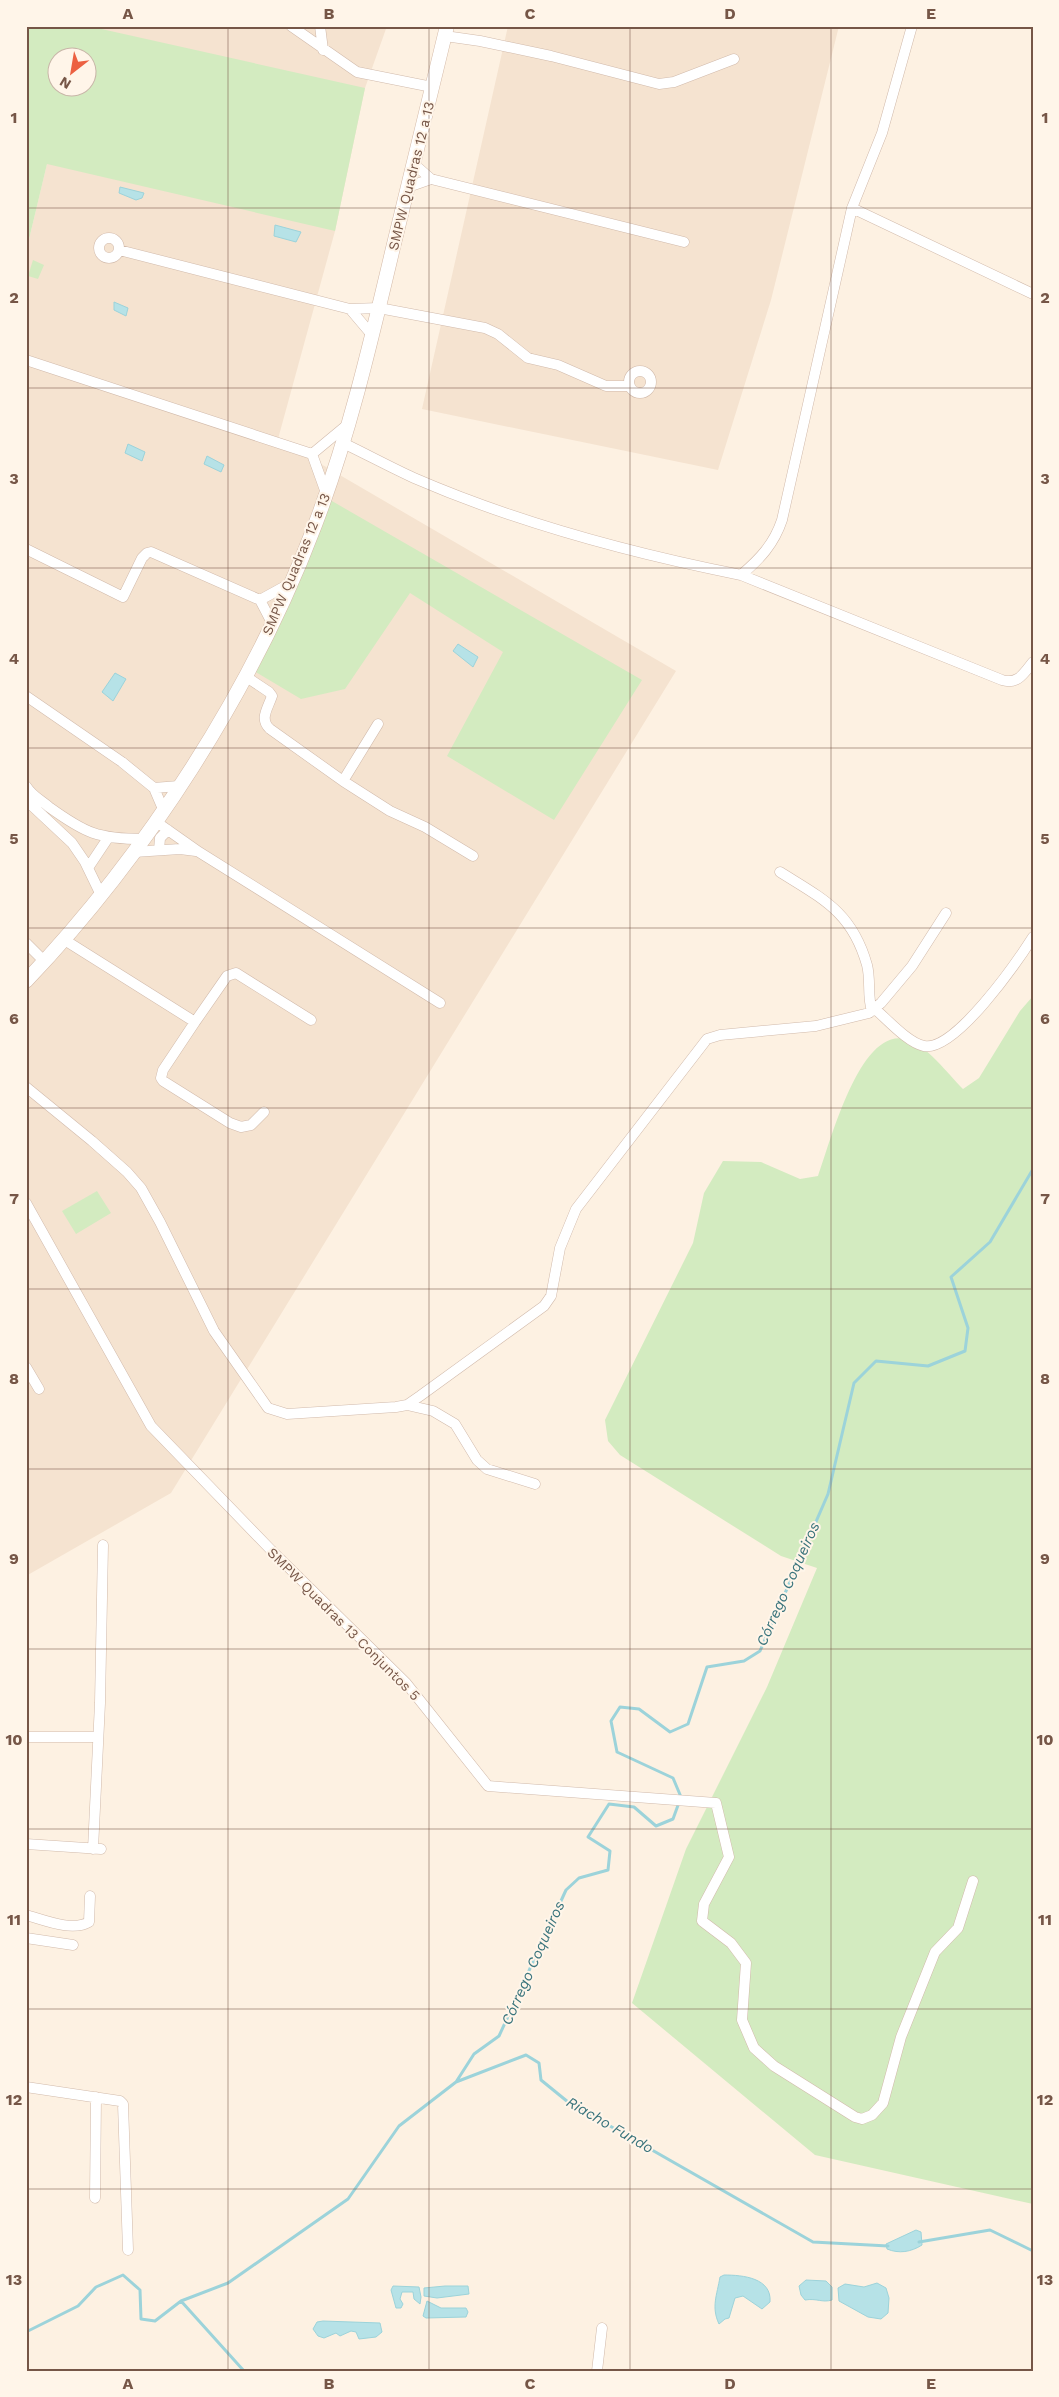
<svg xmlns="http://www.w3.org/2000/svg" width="1059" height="2397" font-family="'Work Sans',sans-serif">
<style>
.residential{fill:#f5e3d0}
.green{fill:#d3ebc0;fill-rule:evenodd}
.water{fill:#b6e2e7;stroke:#9cd3da}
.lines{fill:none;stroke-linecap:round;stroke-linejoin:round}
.stream{stroke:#9cd3da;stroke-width:3}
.street-casing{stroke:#d1baab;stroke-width:11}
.secondary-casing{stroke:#d4baa8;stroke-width:15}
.street{stroke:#fff;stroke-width:10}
.secondary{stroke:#fff;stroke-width:14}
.grid{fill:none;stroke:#765647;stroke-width:1;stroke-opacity:0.55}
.labels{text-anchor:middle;stroke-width:4;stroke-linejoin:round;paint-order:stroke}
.street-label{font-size:14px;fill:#765647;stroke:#fff5e9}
.water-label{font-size:15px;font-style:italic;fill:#3a747c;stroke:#fff5e9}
.neatline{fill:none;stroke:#765647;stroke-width:2}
.grid-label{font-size:16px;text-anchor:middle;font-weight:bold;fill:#765647}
</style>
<rect width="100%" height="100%" fill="#fdf1e2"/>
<path class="residential" d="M80,26h307l-22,62 -30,143 -57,208 398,232 -505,822 -145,83v-1324l39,-164h23v-30z
M508,26h331l-68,274 -53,170 -296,-61z"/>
<path class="green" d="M26,26h62l277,62 -30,143 -288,-67 -21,88zM58,58h30v30h-30z
M33,260l11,5 -6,14 -10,-3z
M325,497l317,183 -88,140 -107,-64 56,-104 -93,-59 -65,96 -44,10 -52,-31z
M1033,996v1208l-218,-49 -183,-152 54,-154 81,-162 50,-119 -36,-12 -161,-101 -12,-14 -3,-21 88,-177 11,-50 19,-32 38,1 39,17 18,-3c12,-32 41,-148 87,-137 21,5 43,35 58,50l16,-11 41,-67z
M97,1191l14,22 -35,21 -14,-23z"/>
<path class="water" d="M120,187l24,6 -2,5 -6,2 -17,-7z
M275,225l26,7 -5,10 -22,-6z
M114,302l14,6 -2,8 -12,-6z
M128,444l17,8 -3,9 -17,-8z
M207,456l17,9 -3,7 -17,-8z
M458,644l20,13 -5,10 -20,-16z
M115,673l11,6 -13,22 -11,-9z
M916,2230l5,2 1,13c-11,7 -23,9 -35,4l-1,-5z
M724,2275c19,0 48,3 46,27l-8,7 -19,-13 -8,2 -6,20 -4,1 -6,5c-8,-17 -2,-29 1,-47z
M806,2280l20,1 6,6v13c-10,3 -15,-2 -27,0l-4,-5 -2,-9z
M877,2283l9,5 3,10 -1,15 -7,6 -13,-2 -29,-16 -1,-13 7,-4 19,3z
M393,2286l26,1 2,10 -1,7 -6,-5 -1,-7h-11l-2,7 3,5 -2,4h-5l-5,-18z
M445,2286h23l1,8 -32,4 -13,-2v-8z
M427,2301l14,7h25l2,4 -2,5 -40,1 -3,-2z
M323,2321l57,2 2,9 -6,5 -17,2 -3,-7 -5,-1 -11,5 -4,-3 -12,5 -6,-2 -5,-7 4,-7z"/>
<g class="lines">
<path class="stream" d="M456,2082l18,-28 25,-18 67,-146 13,-12 29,-8 2,-19 -22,-14 21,-33 25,3 22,19 17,-7 8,-22 -8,-19 -56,-26 -6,-31 9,-14 19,2 31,23 18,-8 19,-57 37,-6 16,-10 68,-157 26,-111 22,-22 52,5 37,-15 3,-23 -17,-51 39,-35 43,-73
M919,2242l71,-12 43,21
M181,2301l63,70
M26,2332l52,-26 18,-19 27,-12 17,15 1,29 14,2 26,-20 47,-18 120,-84 51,-73 57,-44 70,-27 13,8 2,17 27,22 245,140 75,4"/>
<g class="street-casing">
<path id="street" d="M291,26l66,46 75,15
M320,26l3,24
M445,36l35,5 71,15 108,28 15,-2 60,-23
M414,164l17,15 253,63
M408,187l23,-8
M852,208l181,86
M99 248a10 10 0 1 1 20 0a10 10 0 1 1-20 0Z
M119,250l231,59 29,-1 106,20 13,6 30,24 30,7 48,21h23
M350,309l22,26
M26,360l286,94
M629 382a11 11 0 1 1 22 0a11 11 0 1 1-22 0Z
M343,443c23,11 47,24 71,35 104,45 216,75 327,97 19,-16 33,-31 41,-55l70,-312 30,-75 30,-107
M312,454l35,-29
M312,454l14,39
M26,549l97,48 19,-39 5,-5 4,-1 109,48 12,23
M741,575l261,105c16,5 22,-7 31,-18
M260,600l31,-17
M245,676l24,16 3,4c-4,12 -13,23 -2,33l73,52 47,30 35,16 48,29
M26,696l96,66 32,26 9,21
M343,781l35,-57
M26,786c6,10 15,14 23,21 36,26 49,32 94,32
M154,788l25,-2
M26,800l46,43 13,19 16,33
M155,821l44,31 241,151
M159,850l1,-12 8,-8
M134,852l46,-3 16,2
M88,868l20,-30
M780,872c43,27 72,40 87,93 4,15 0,31 5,46
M63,939l132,83 32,-46 9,-3 75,47
M26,943l18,18
M875,1009c12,10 33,34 49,37 31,6 93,-84 109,-109
M195,1022l-32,48 -2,8 2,3 67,42 11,4 10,-2 13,-13
M26,1087l66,54 35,31 14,16 19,34 54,109 54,77 19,6 109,-7 11,-2 13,-9 124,-90 7,-10 9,-48 16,-39 131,-170 13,-4 96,-9 53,-13 12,-10 31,-37 34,-53
M26,1203l125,223 120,124 135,133 82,103 228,17 13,54 -25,47 -2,17 29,22 15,20 -4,57 12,28 20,18 81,51 7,2 10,-4 11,-12 18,-66 34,-85 23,-24 15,-47
M26,1367l13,22
M407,1405l26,6 22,13 22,36 10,9 48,15
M26,1737h72
M26,1844l75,5
M93,1849l7,-146 3,-158
M26,1915c18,5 46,17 63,7l1,-26
M26,1938l47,7
M26,2087l94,14 3,3 5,146
M95,2198l1,-101
M597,2371l5,-43"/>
</g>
<g class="secondary-casing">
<path id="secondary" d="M26,981c121,-127 227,-292 289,-456 34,-89 56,-184 78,-277 18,-74 36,-148 54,-222"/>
</g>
<use href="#street" class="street"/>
<use href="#secondary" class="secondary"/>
</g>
<path class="grid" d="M228,26v2345M429,26v2345M630,26v2345M831,26v2345M26,208h1007M26,388h1007M26,568h1007M26,748h1007M26,928h1007M26,1108h1007M26,1289h1007M26,1469h1007M26,1649h1007M26,1829h1007M26,2009h1007M26,2189h1007"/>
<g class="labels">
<g class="street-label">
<text transform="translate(411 176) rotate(-76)" y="5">SMPW Quadras 12 a 13</text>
<text transform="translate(296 564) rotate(-67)" y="5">SMPW Quadras 12 a 13</text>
<text transform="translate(344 1624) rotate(45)" y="5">SMPW Quadras 13 Conjuntos 5</text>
</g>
<g class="water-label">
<text transform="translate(788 1584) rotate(-66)" y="5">Córrego Coqueiros</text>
<text transform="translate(533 1963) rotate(-66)" y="5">Córrego Coqueiros</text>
<text transform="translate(610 2125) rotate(30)" y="5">Riacho Fundo</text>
</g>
</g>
<rect width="1059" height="2397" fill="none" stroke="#fff5e9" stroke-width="55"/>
<g transform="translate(72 72) rotate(211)"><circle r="24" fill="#fff5e9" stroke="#c8b5a8"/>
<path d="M0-4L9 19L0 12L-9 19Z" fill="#ec6142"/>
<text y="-8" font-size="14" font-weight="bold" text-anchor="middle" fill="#765647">N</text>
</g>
<rect x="28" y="28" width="1004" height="2342" class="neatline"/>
<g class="grid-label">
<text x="128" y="19">A</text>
<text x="329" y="19">B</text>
<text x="530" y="19">C</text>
<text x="730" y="19">D</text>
<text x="931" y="19">E</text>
<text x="14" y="123">1</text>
<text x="1045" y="123">1</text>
<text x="14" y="303">2</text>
<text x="1045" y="303">2</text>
<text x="14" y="484">3</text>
<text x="1045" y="484">3</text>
<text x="14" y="664">4</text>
<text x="1045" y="664">4</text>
<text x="14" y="844">5</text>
<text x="1045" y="844">5</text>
<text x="14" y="1024">6</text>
<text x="1045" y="1024">6</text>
<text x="14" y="1204">7</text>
<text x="1045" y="1204">7</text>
<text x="14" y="1384">8</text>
<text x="1045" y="1384">8</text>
<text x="14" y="1564">9</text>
<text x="1045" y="1564">9</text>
<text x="14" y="1745">10</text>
<text x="1045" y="1745">10</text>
<text x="14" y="1925">11</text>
<text x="1045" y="1925">11</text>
<text x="14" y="2105">12</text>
<text x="1045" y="2105">12</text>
<text x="14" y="2285">13</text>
<text x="1045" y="2285">13</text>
<text x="128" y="2389">A</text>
<text x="329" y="2389">B</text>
<text x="530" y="2389">C</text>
<text x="730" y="2389">D</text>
<text x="931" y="2389">E</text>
</g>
</svg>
